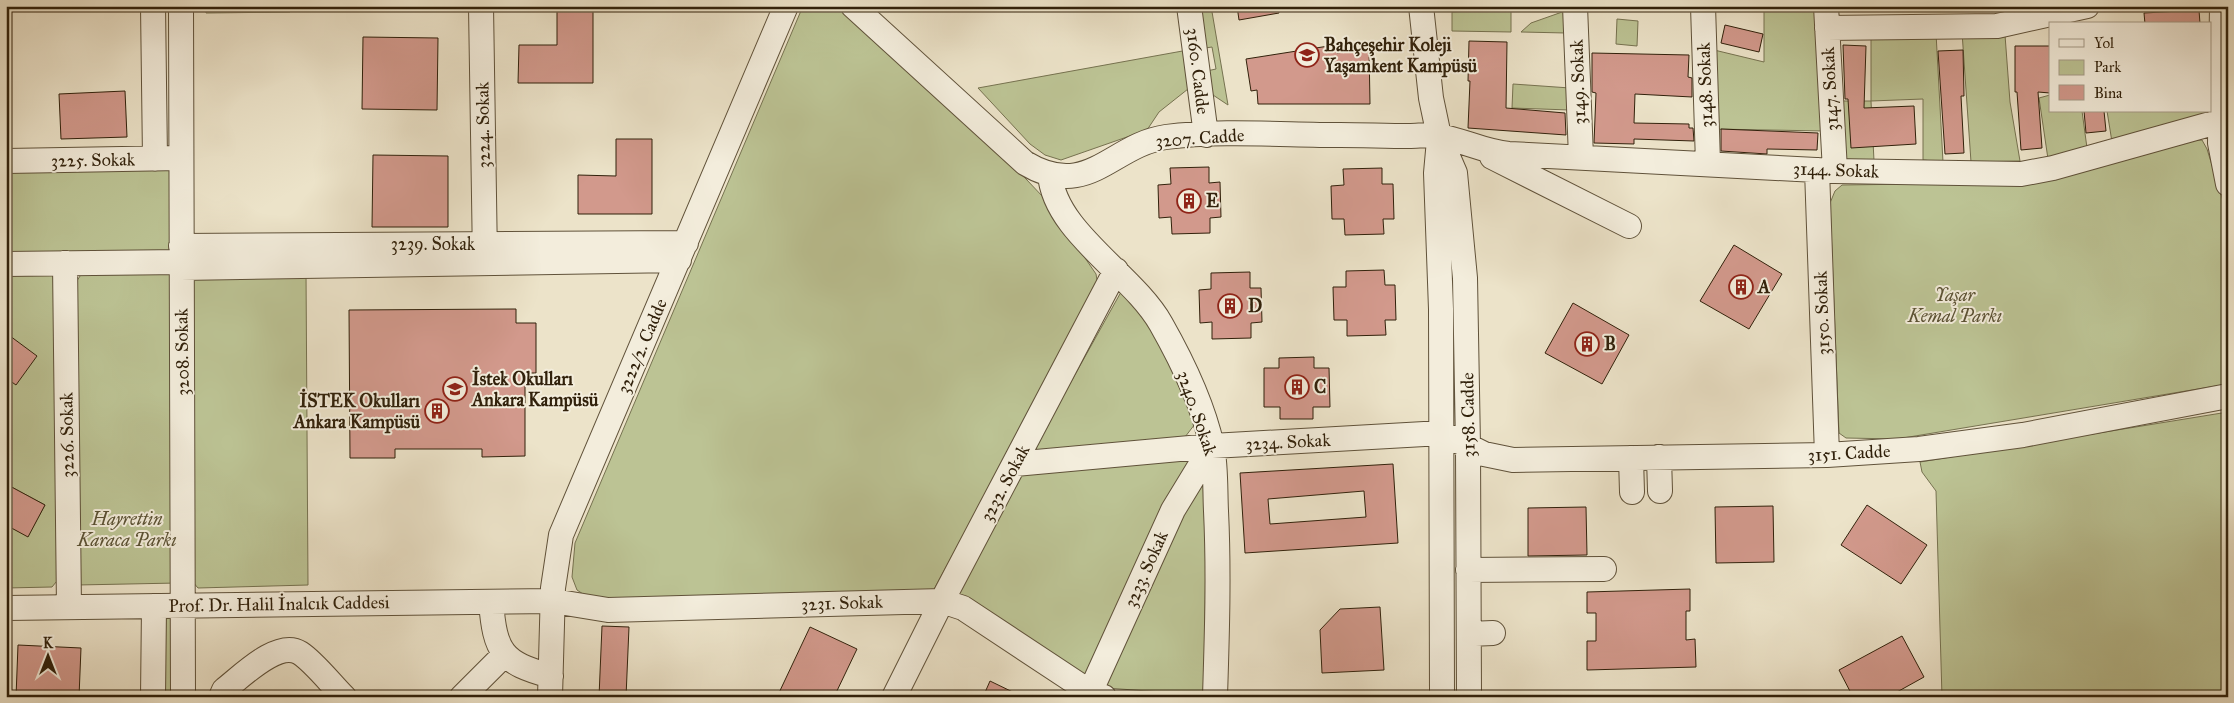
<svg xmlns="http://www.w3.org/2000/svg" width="2234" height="703" font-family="'IM FELL Great Primer',serif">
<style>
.green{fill:#bcc394;stroke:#767250}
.building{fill:#d2998c;stroke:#31210b;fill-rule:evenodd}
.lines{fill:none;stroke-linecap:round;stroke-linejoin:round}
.minor-casing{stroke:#60523a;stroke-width:26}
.minor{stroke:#f3eddc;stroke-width:24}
.labels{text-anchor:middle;stroke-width:4;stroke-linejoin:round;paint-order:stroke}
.poi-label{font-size:18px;font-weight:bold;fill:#31210b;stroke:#f3eddc;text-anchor:start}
.street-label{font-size:18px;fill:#31210b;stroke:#f3eddc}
.park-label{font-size:18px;font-style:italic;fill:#5b5234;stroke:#f3eddc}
</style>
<rect width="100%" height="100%" fill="#ece3c9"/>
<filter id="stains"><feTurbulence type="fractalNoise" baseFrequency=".004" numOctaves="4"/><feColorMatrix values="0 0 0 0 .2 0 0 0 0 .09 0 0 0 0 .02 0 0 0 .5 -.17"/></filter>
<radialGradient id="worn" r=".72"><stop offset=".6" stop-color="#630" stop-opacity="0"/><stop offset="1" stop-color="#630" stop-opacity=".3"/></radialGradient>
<path class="green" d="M206,6h84v6l-84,1z
M803,6h33l172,154 36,38 52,76 2,12 -166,307 -334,11 -21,-14 -5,-13 3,-34z
M1194,6h17l17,99 -15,-10 -11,-23 14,-3 -4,-22 -13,2z
M1743,6h21v4l53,1 7,120 -111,-2 -3,-80 54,13v-52z
M1511,9v23l-59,-1v-19z
M1565,11l1,22 -45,-1 10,-9z
M1617,19l21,2 -1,25 -21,-2z
M1962,32l43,3 5,67 10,59 -49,1z
M1936,33l7,129 -20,-2v-61l-52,2 3,60 -30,-2 -7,-58h34v-67z
M1188,50v39l-29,23 -12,18 -86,30 -16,-5 -15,-11 -52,-56z
M1513,84l57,4v22l-58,-2z
M2050,95v16h32l5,37 -39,11 -9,-61z
M2107,111h101l-7,6 -89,25z
M2194,140h8l5,9 21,68v167l-331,55 -51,-1 -7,-5 -9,-230 5,-12 7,-6 153,-2z
M172,169l3,87 -169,1v-87z
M306,271l2,314 -110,3 -6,-7 -1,-304z
M167,272l6,5 5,306 -101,2 -4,-298 9,-14z
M6,273h43l8,6 4,297 -9,11 -46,1v-63l22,11 17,-31 -39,-21z
M1121,292l21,23 21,34 32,75 -10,13 -151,17 -1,-4z
M2228,412v285h-286l-6,-206 -14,-19 -2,-10z
M1200,453l7,13 -3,229 -98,-7 -22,-6 -131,-87 64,-117 8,-6z
M160,613h17l-1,84h-18z"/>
<path class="building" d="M1237,6h42v7l-40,7z
M557,8l36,1v74h-75l1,-38h38z
M2199,10l1,14h-55l-1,-11z
M1725,25l38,9 -4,18 -38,-9z
M363,37l75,1 -1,72 -75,-1z
M1469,41l38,1 -1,66 59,5 1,22 -98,-7 2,-47h-2z
M1335,45l2,8 32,-5 1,56h-112l-1,-14 -6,1 -5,-32z
M1843,45l23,1 -2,62 50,-2 2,38 -65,4 -3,-49h-3z
M2015,46h35v47l-12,-1 4,56 -21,2 -4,-58h-2z
M1963,50l1,46h-3l3,57 -19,1 -7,-103z
M1592,53l97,2 -1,22 4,1v19l-57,-3 -1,29 55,1v4h4l1,13 -60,-2v5l-40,-1 2,-50 -4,-1z
M125,91l2,46 -66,2 -2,-45z
M2084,111h20l2,20 -20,2z
M1721,129l97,4 -1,17 -50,-1v5l-46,-3z
M616,139h36v75h-74v-39l38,1z
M373,155l75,1v71h-76z
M1209,167v16l11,-1 1,35 -11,1v15l-38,1 -1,-17 -12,1 -1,-33 13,-1 -1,-16z
M1382,168v16h11l1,35h-11l1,15 -39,1 -1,-16h-12l-1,-33 13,-1 -1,-16z
M1734,245l48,29 -33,55 -49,-28z
M1384,270l1,15h10l1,35h-11l1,15 -39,1v-16h-13l-1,-33h13v-16z
M1250,272v16h11l1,34 -11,1v15l-39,1v-17l-12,1 -1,-33 12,-1v-16z
M1573,303l56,32 -27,49 -57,-31z
M516,309v14h20v50h-11v83l-43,1v-8h-87v9h-45l-1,-148z
M6,333l31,23 -21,29 -10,-7z
M1314,357v11h15l1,39h-17v12h-33v-12h-16v-39h15v-10z
M1393,464l5,79 -153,10 -5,-80zM1364,491l2,26 -96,7 -2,-25z
M6,484l39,21 -17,32 -22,-12z
M1867,505l60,40 -26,39 -60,-39z
M1773,506l1,56 -58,1 -1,-56z
M1586,507l1,48 -59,1v-48z
M1690,589v22h-4v29l9,-1 1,28 -109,3v-29h9v-28h-9v-21z
M1380,607l4,63 -62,3 -2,-43 20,-21z
M602,626l27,1 -3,70h-27z
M810,627l47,22 -23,48h-57z
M1902,636l22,41 -36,20h-35l-14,-27z
M18,645l63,3 -2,49h-63z
M990,681l33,16h-40z"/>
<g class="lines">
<g class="minor-casing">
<path id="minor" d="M153,6l2,153
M181,6l2,691
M481,6l4,253
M853,6l172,157c63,38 86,-18 141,-26 54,-7 119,-2 174,-2 23,0 46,1 69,1 10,0 21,-2 30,0 24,4 45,16 70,18l326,17 186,3 32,-6 175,-49
M1189,6l17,129
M1421,6l10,92 8,38 16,37 10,105 3,168 1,251
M1575,6l6,151
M1703,6l5,157
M1826,6l9,165
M2222,6l-2,137 8,41
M1827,28l170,-2 90,-20
M1439,140l-3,33 5,136 1,388
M1492,157l137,69
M6,161l174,-3
M1817,170l10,285
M1050,174c4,58 83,100 111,150 21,37 42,81 51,122 4,21 3,44 4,65 3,62 1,123 -1,186
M181,246l505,-3
M65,263l4,344
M6,264l175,-2
M181,268l498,-8
M1659,457l1,34
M1631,458l1,34
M1015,464l197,-18 230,-13 42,21 29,6 314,-5 92,-6 104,-14 205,-39
M1468,570l136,-1
M491,602c4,50 11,61 60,74
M6,608l547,-7 55,9 334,-9 21,7 127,84 14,5
M1469,634l24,-1
M153,697l1,-91
M221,697l3,-7c17,-13 54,-51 76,-37 14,9 31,31 44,44
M462,697l42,-42
M550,697l3,-109 8,-53 225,-529
M894,697l48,-96 174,-331
M1088,697l85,-187 39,-64"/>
</g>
<use href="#minor" class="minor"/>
</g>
<defs>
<g id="school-ring" transform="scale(1.25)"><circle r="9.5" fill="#f3eddc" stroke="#8f2418" stroke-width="1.5"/><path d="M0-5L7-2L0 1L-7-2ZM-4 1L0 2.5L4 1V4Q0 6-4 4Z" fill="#8f2418"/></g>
<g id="building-ring" transform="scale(1.25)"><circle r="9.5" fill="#f3eddc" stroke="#8f2418" stroke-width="1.5"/><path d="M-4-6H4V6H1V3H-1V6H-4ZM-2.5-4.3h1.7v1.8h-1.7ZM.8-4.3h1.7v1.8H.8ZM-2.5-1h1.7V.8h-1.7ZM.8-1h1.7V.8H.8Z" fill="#8f2418"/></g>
</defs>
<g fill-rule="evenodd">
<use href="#school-ring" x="1307" y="55"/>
<use href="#building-ring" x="1189" y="201"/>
<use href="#building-ring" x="1741" y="287"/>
<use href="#building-ring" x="1230" y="306"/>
<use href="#building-ring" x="1587" y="344"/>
<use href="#building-ring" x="1297" y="387"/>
<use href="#school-ring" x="455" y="389"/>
<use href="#building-ring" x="437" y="411"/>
</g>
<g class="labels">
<g class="poi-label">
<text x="1324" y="51">Bahçeşehir Koleji<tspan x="1324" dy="21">Yaşamkent Kampüsü</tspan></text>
<text x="1206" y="207">E</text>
<text x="1758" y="293">A</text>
<text x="1248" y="312">D</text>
<text x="1604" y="350">B</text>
<text x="472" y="385">İstek Okulları<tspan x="472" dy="21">Ankara Kampüsü</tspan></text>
<text x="1314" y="393">C</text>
<text x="420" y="407" text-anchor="end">İSTEK Okulları<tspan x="420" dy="21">Ankara Kampüsü</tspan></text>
</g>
<g class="street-label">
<text transform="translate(1198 71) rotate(83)" y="6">3160. Cadde</text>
<text transform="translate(1578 82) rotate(-92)" y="6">3149. Sokak</text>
<text transform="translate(1705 85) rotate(-92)" y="6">3148. Sokak</text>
<text transform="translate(1830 89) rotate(-93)" y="6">3147. Sokak</text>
<text transform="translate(483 125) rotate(-91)" y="6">3224. Sokak</text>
<text transform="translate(1200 138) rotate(-4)" y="6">3207. Cadde</text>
<text transform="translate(93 160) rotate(-1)" y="6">3225. Sokak</text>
<text transform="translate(1836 170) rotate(2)" y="6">3144. Sokak</text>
<text x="433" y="250">3239. Sokak</text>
<text transform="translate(1822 313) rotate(-92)" y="6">3150. Sokak</text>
<text transform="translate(642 346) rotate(-67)" y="6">3222/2. Cadde</text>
<text transform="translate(182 352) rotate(-91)" y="6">3208. Sokak</text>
<text transform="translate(1197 413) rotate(71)" y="6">3240. Sokak</text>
<text transform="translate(1468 415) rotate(-91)" y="6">3158. Cadde</text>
<text transform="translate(67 435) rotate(-91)" y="6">3226. Sokak</text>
<text transform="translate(1288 442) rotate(-3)" y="6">3234. Sokak</text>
<text transform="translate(1849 453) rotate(-3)" y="6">3151. Cadde</text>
<text transform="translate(1005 483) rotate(-62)" y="6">3232. Sokak</text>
<text transform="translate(1146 569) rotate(-66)" y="6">3233. Sokak</text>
<text transform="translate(842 603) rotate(-2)" y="6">3231. Sokak</text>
<text transform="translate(279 604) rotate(-1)" y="6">Prof. Dr. Halil İnalcık Caddesi</text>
</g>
<g class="park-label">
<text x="1955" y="301">Yaşar<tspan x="1955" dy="21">Kemal Parkı</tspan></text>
<text x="127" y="525">Hayrettin<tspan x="127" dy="21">Karaca Parkı</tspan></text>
</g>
</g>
<rect width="2234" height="703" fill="none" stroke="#ece3c9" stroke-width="25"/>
<rect x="8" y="8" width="2219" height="688" fill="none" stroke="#31210b" stroke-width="2.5"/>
<rect x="12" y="12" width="2209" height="678" fill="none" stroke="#31210b"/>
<rect x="2049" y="22" width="162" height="90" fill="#f3eddc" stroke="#a59b88"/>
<rect x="2059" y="39" width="25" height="8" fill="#f3eddc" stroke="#a59b88"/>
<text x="2094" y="48" font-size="15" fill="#31210b">Yol</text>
<rect x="2059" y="60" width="25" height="15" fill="#bcc394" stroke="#a59b88"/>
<text x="2094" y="72" font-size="15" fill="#31210b">Park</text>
<rect x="2059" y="85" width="25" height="15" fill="#d2998c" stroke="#a59b88"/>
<text x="2094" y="98" font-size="15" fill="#31210b">Bina</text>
<g transform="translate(48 656)" stroke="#f3eddc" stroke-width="4" paint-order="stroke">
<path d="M0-4L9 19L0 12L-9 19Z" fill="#31210b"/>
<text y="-8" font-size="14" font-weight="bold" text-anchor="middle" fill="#31210b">K</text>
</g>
<rect width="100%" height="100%" filter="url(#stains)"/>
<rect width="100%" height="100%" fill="url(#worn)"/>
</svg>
